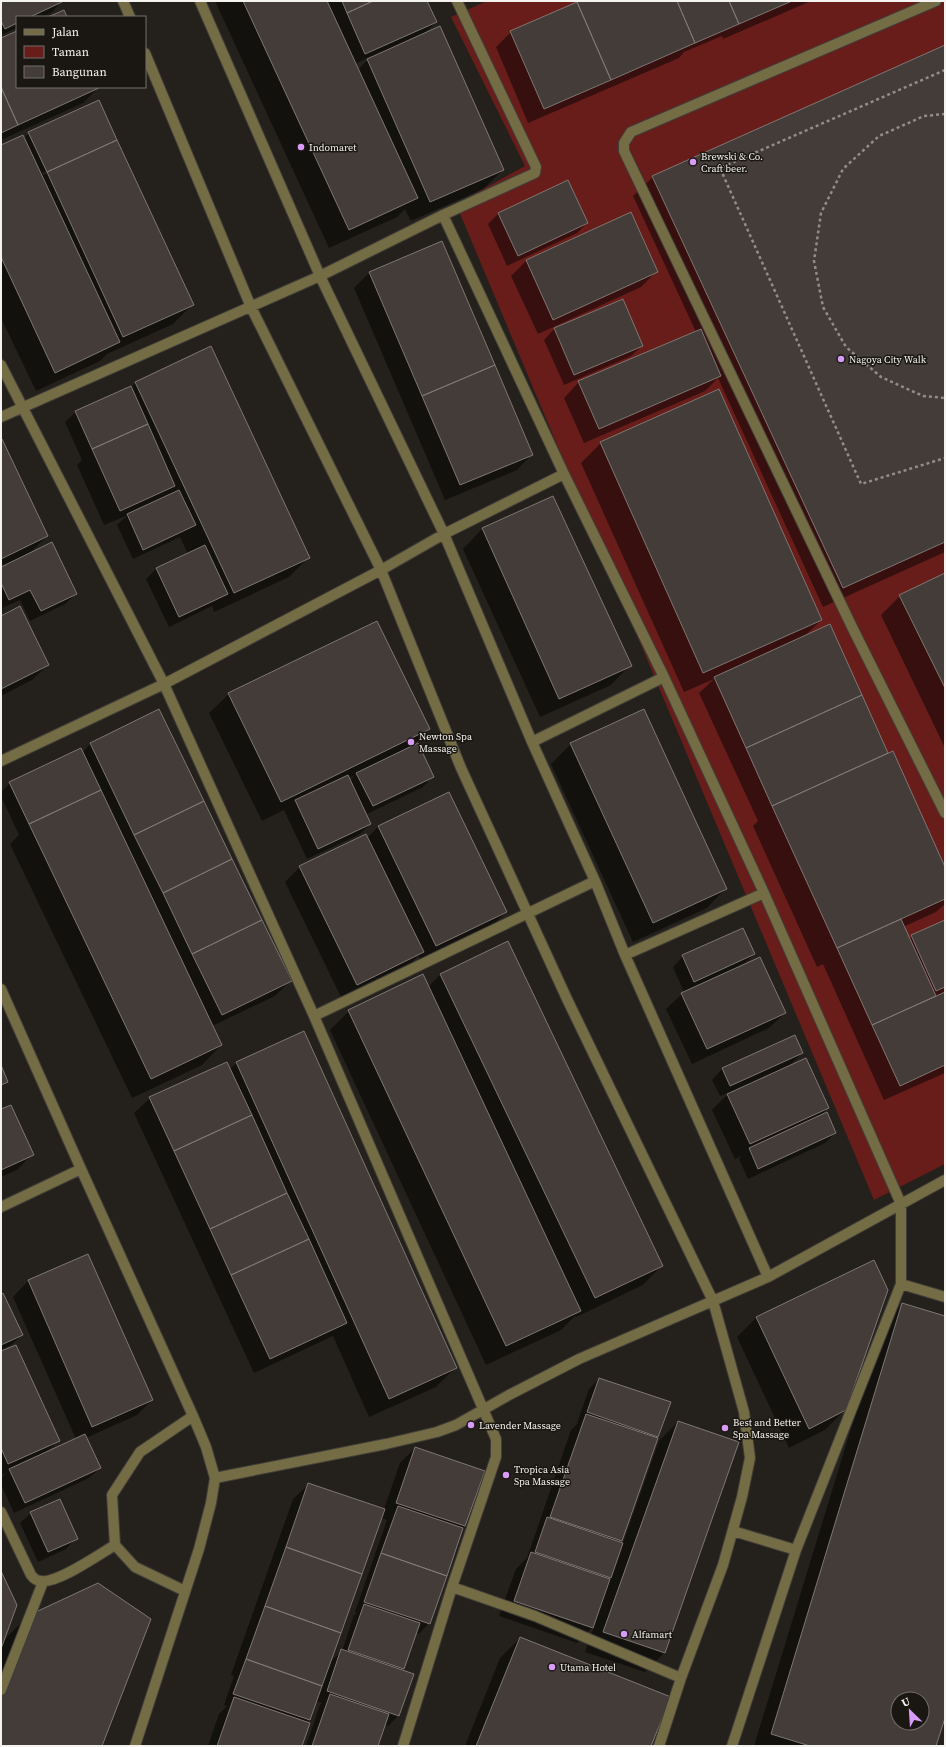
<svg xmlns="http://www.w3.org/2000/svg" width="946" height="1747" font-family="'Source Serif 4',serif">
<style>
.green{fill:#681d1b}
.shadow{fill:#0007;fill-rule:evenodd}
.building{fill:#433c39;stroke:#7e7773;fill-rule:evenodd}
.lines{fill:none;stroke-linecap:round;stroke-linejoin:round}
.minor-casing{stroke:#413e39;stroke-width:12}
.path{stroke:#918e8a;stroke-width:2.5;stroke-dasharray:3 3;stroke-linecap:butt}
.minor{stroke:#746c44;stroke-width:10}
.poi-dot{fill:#d89bf8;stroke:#1a1712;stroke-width:1.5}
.labels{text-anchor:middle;stroke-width:3;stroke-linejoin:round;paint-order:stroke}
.poi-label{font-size:10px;fill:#f5f3f0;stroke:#1a1712;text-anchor:start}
</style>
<rect width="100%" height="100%" fill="#24201b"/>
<path class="green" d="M487,1h458v1163l-71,36 -418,-996 69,-38 -74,-149z"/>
<path class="shadow" d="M1,1h59l1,1 -10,11 -10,4h-24v11l-16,7z
M215,1h211l10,21 -14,14 81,134 -20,19 -72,32 -6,-12 -8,8 -68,31zM371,56l-13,14 -3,-6z
M582,1h229l-88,38 -1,-3 -38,16 -5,6 -151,65 -32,-76 15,-15z
M17,32v55l81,1 -15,15 -82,37v-101z
M945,46v506l-122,55 -105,-229 -13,13 -121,52 -20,-45 15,-16 117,-50 -63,-136 20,-19z
M99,101l94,203 -20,20 -66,30 -7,7 -64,30 -35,-73v-171l22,-11 1,2 5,-5zM105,144v2l-62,29 -1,-2z
M568,182l19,41 -10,10 -70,33 -19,-42 10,-10z
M630,213l27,58 -16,16 -103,47 -27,-58 15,-15z
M370,272l162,182 -15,16 -72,30 -91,-212z
M623,300l19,46 -11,10 -67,29 -20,-45 10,-11z
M136,382l173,175 -20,20 -75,35 -2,-6 -43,21 -23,-48 10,-10 32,-15 -8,-17 -47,22 -16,-34 11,-10 -24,10 -27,-60 5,-5 -17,-38 11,-10 55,-24z
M1,441l46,95 -18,18 47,40 -11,10 -35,17 -10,-21 -18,8 1,2 -2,2z
M601,443l220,177 -17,17 25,-12 59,129 57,115v35l-9,8 -33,15 6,12 3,-3 33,-15v152l-61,27 -61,-136 -6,3 -64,-141 5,-5 -59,-128 15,-14 -30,13 -103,-229z
M553,497l77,168 -19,20 -71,32 -77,-168 19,-20z
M945,574v174l-64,-133 19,-19z
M1,617l47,48 -16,15 -31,16z
M229,694l200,35 -18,18 22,29 -10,11 -58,28 5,9 -10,10 -53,25 -23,-49 -22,11 -53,-108zM354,776l-4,5 -1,-3z
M159,711l132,269 -16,16 -63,30 9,19 -19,20 -70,33 -122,-254 9,-9 -18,-39v-4l9,-9 72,-30 8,-9z
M571,744l155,144 -19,20 -74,34 -82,-178z
M378,827l128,85 -15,15 -70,34 -3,-5 -11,11 -65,32 -57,-117 15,-15 67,-29z
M507,942l155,323 -19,20 -67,32 -1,-1 -14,14 -75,35 -156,-335 19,-19 79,-24 12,-12z
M754,954l-13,13 44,46 -16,15 -77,36 -26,-55 18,-17 -11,-25 10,-11z
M794,1036l8,17 -14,14 40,41 -10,10 17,15 -10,10 -77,36 -9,-20 4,-4 -8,4 -23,-49 18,-18 -10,4 -8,-16 10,-11z
M237,1062l218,306 -19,19 -67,30 -36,-81 -79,37 -120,-260 16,-15 79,-28z
M1,1111l31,43 -15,16 -16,7z
M88,1255l64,145 -15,15 -51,23 14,30 -11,10 -75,35 -13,-29v-6l5,-5 -5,2v-123l57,89 -11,11 29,-13 -63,-142 15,-16z
M873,1262l-28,148 -20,20 -36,18 -52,-111 19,-19z
M1,1296l21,39 -11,10 -10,5z
M902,1304l43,13v397l-10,32h-181l129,-422zM898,1699h24v24h-24z
M599,1379l59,57 -38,106 3,1 36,-102 19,-19 60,20 -74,211 -19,19 -60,-20 9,-26 -17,17 -78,-27 17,-47 11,-11 44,-128 7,-7h-1l12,-34z
M415,1448l68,24 -54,151 -10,11 -4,-1 -12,36 -3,2 -2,45 -10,10 -4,-1 -7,21h-71l14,-41 2,-2 -6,-2 -7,19 -3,3 -5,23h-93l11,-32 8,-8 -3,-1 10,-29 -3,-1 62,-176 16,-15 75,25 16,-46zM381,1518l6,2 -32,92 2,1 -3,2 -12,36 -13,12z
M31,1513l45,25 -10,11 -28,13 -18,-39z
M1,1573l2,68 23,-23 75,128h-100z
M520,1638l130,108h-185l35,-88z"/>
<path class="building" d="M1,1h61v1l-32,15h-13v6l-12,6 -4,-8z
M243,1h84l91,197 -69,32z
M342,1h31l-26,12z
M373,1h54l10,21 -72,32 -18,-41z
M580,1h97l18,42 -84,37 -34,-78z
M677,1h52l10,23 -44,19z
M729,1h63l-53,23z
M577,2l34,78 -67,29 -34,-78z
M64,10l3,7h-19z
M440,26l64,144 -74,32 -63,-143z
M17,31v56h81l1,1 -81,37 -17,-38v-49z
M945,45v497l-102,46 -191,-412z
M1,87l17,38 -17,8z
M99,100l18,40 -70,32 -19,-40z
M23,135l97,207 -65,31 -54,-116v-112z
M117,140l77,165 -71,32 -76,-165z
M568,180l20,43 -70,33 -20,-43z
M631,212l27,60 -105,48 -27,-60z
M442,241l53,124 -73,31 -53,-124z
M623,299l20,47 -69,29 -20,-47z
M701,329l20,47 -122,53 -21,-48z
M211,346l99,212 -76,35 -99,-211z
M495,365l38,90 -73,30 -38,-89z
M131,386l17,38 -56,25 -17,-38z
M719,389l103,231 -119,53 -103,-231z
M148,424l27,62 -55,25 -28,-62z
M2,439l46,97 -47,23v-119z
M179,490l17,35 -53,25 -16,-36z
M553,496l79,170 -73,33 -77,-171z
M52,542l25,52 -36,17 -11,-21 -21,10 -8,-17v-16z
M205,545l23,49 -49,23 -23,-49z
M945,573v115l-46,-93z
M20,606l29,59 -48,24v-73z
M377,621l53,108 -149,73 -53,-109z
M830,624l32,71 -116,53 -32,-71z
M862,695l26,58 -116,53 -26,-58z
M159,709l45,92 -70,34 -44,-92z
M644,709l83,180 -74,34 -83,-180z
M418,743l16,34 -61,29 -17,-33z
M81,748l20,42 -72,34 -20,-42z
M893,751l52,116v32l-108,49 -65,-142z
M348,775l23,49 -53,25 -23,-49z
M101,790l121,255 -71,34 -122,-255z
M449,792l58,120 -71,34 -58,-120z
M204,801l28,58 -69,34 -29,-58z
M366,834l58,118 -67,33 -58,-119z
M232,859l30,61 -70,34 -29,-61z
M901,919l35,77 -64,29 -35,-77z
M262,920l30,61 -70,34 -30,-61z
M945,920v67l-9,4 -25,-56z
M743,928l12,26 -61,28 -12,-27z
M508,941l155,325 -68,32 -155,-324z
M760,957l26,56 -79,36 -26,-56z
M423,974l158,337 -75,35 -158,-336z
M945,992v73l-45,21 -28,-61z
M304,1031l153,337 -68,31 -153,-337z
M795,1035l8,18 -73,33 -8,-18z
M806,1058l23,50 -79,36 -23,-50z
M227,1062l25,53 -78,36 -25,-54z
M1,1065l7,17 -7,3z
M11,1105l23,50 -33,15v-61z
M827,1112l9,21 -78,36 -9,-21z
M252,1115l35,78 -77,36 -36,-78z
M287,1193l22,46 -78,36 -21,-46z
M309,1239l38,84 -77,36 -39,-84z
M88,1254l65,146 -61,27 -64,-147z
M874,1260l14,30 -42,120 -37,19 -53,-112z
M3,1293l20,42 -22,10v-50z
M902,1303l43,13v402l-9,28h-126l-39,-12zM898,1699h24v24h-24z
M16,1345l44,96 -52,23 -7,-16v-97z
M599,1378l72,24 -13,35 -71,-25z
M586,1414l72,24 -36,103 -72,-24z
M678,1421l61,21 -74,211 -62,-21z
M85,1434l16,34 -76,35 -16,-34z
M415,1447l70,24 -20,55 -69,-23z
M308,1483l77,26 -23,65 -76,-27z
M60,1499l18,40 -30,13 -18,-40z
M398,1506l65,22 -16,48 -66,-23z
M547,1517l76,26 -12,35 -76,-26z
M286,1547l76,27 -21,59 -76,-27z
M531,1552l79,27 -17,49 -79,-27z
M381,1553l66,23 -17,48 -66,-22z
M1,1571l16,34 -16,44z
M98,1583l53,36 -49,127h-101v-59l24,-70z
M364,1604l56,19 -16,46 -56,-19z
M265,1606l76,27 -19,53 -76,-27z
M520,1637l151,60 -20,49h-175z
M341,1649l73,25 -15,42 -72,-25z
M246,1659l76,27 -12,34 -77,-26z
M330,1694l59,20 -11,32h-66z
M234,1697l76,26 -8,23h-85z"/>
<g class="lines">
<g class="minor-casing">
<path id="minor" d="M123,1l7,16
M200,1l120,275 124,258 88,208 63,139 30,74 143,322
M936,1l-305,131 -7,11v8l229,478 92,184
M145,53l106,254 130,263 80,198 106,231 146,302 31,111 6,46 -8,39 -19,68 -42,113 -22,68
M443,215l121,259 100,203 100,216 137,311v80l-105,266 -64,196
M1,365l163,319 150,332 182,423v18l-44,130 -49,159
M1,417l319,-141 123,-61 92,-42 1,-6 -79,-166
M532,742l132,-65
M1,761l163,-77 217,-114 63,-36 120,-60
M625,955l139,-62
M1,989l80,180 112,247 13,31 9,31 -4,25 -12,46 -64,197
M314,1016l281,-135
M1,1207l80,-38
M901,1284l44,13
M215,1478l171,-34 51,-12 19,-7 53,-30 70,-36 189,-82 177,-97
M1,1512l30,63c3,4 6,6 10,6 16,3 59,-27 74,-36
M733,1531l63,19
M452,1587l83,29 146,62
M185,1591l-50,-24 -20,-22 -3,-50 28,-43 53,-36
M1,1690l42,-108"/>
</g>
<path class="path" d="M945,70l-225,98 141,316 84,-26
M945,114l-21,2 -45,20 -36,33 -22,44 -7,48 9,46 23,40 35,30 42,19 22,2"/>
<use href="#minor" class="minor"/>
</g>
<g class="poi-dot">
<circle cx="301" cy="147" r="4"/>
<circle cx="693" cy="162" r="4"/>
<circle cx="841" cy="359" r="4"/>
<circle cx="411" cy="742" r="4"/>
<circle cx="471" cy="1425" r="4"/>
<circle cx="725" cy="1428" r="4"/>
<circle cx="506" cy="1475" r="4"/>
<circle cx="624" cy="1634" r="4"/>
<circle cx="552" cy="1667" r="4"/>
</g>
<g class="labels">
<g class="poi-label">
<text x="309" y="151">Indomaret</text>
<text x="701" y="160">Brewski &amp; Co.<tspan x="701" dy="12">Craft beer.</tspan></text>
<text x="849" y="363">Nagoya City Walk</text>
<text x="419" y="740">Newton Spa<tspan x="419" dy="12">Massage</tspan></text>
<text x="733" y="1426">Best and Better<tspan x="733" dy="12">Spa Massage</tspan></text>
<text x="479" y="1429">Lavender Massage</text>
<text x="514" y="1473">Tropica Asia<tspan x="514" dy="12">Spa Massage</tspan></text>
<text x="632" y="1638">Alfamart</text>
<text x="560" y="1671">Utama Hotel</text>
</g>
</g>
<rect width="946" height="1747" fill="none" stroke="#f5f3f0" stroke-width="4"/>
<rect x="16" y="16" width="130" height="72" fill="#1a1712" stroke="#726f6b"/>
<rect x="24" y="29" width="20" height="6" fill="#746c44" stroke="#726f6b"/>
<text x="52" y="36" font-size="12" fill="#f5f3f0">Jalan</text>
<rect x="24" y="46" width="20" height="12" fill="#681d1b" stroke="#726f6b"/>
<text x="52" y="56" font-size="12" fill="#f5f3f0">Taman</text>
<rect x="24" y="66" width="20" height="12" fill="#433c39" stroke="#726f6b"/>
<text x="52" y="76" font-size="12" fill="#f5f3f0">Bangunan</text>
<g transform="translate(910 1711) rotate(335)"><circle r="19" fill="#1a1712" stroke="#726f6b"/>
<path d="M0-3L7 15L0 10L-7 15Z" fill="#d89bf8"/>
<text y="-6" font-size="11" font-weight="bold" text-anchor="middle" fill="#f5f3f0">U</text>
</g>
</svg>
